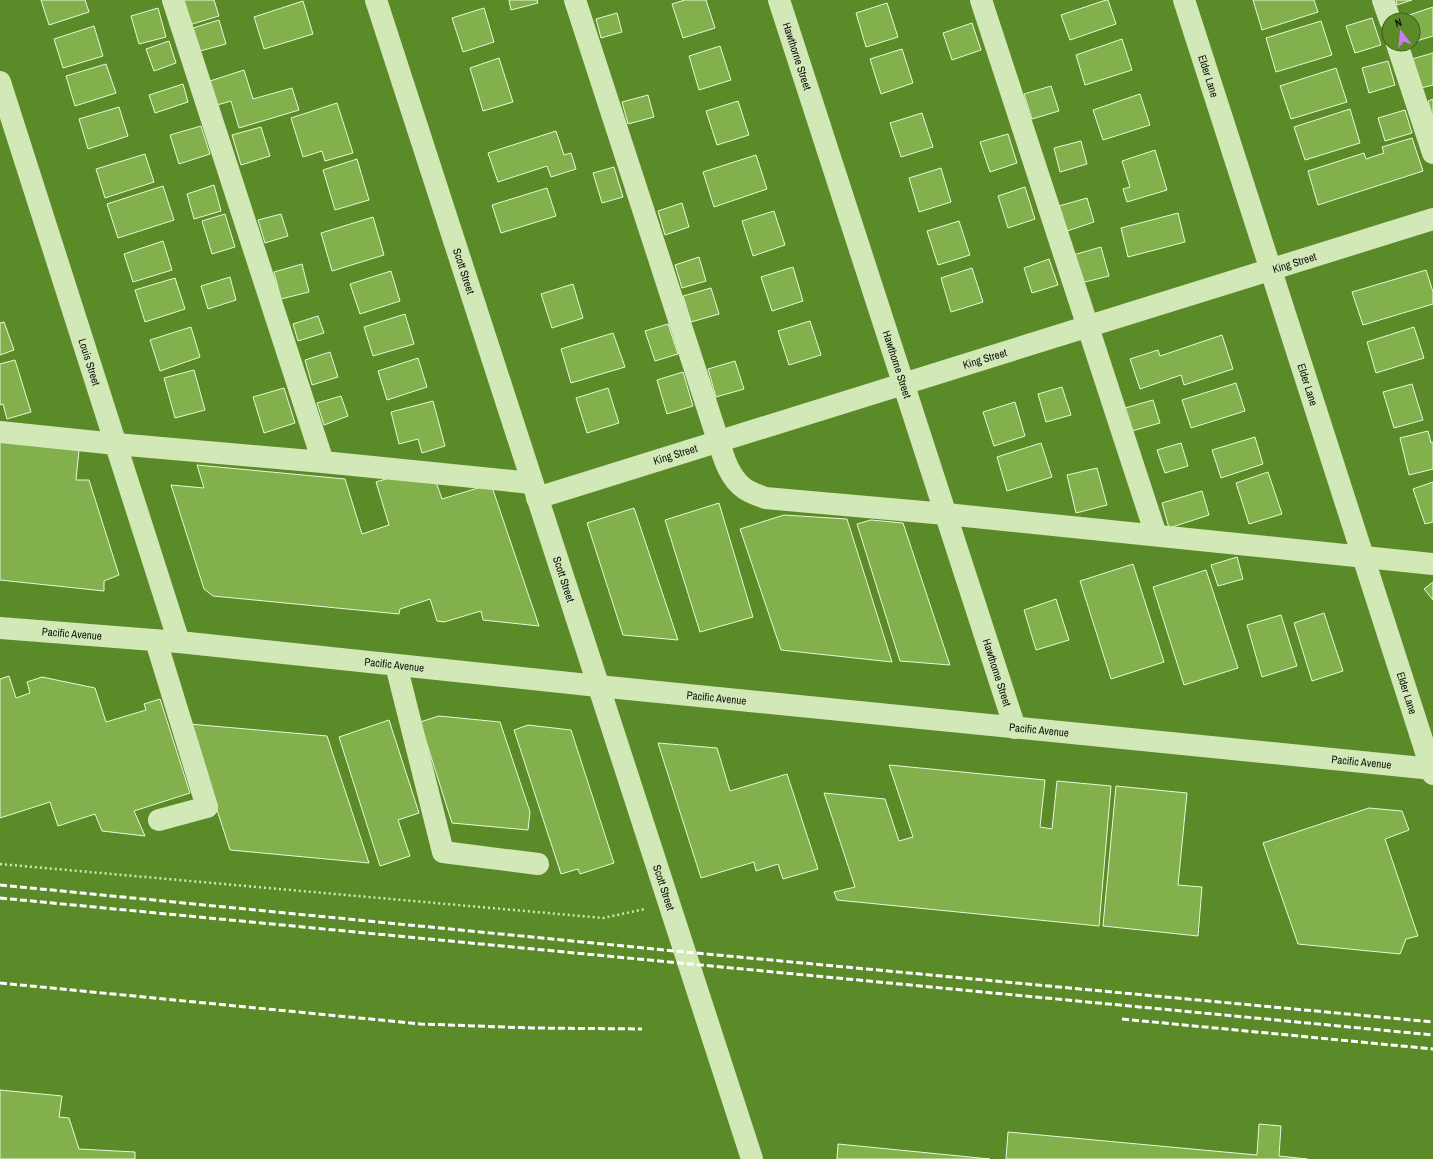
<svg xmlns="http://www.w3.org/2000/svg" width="1433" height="1159" font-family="'Archivo Narrow',sans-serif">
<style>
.building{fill:#81b04d;stroke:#eaf7db}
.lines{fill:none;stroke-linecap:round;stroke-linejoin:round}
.path{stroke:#d2e9b7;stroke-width:2.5;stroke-dasharray:2 3;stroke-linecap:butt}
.minor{stroke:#d2e9b7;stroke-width:22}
.rail{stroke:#fff;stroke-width:3;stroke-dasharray:7 3;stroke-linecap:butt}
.labels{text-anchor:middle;stroke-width:3;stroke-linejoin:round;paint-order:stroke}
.street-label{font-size:11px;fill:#111;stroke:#5b8b28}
</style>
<rect width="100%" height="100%" fill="#5b8b28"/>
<path class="building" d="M41,0h44l4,12 -40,13z
M182,0h32l5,16 -30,9z
M509,0h28l1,3 -27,7z
M685,0h21l9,28 -32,10 -11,-34z
M1106,0h2l8,24 -46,16 -9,-25z
M1253,0h61l4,12 -56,18z
M1396,0h16l-15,5z
M303,1l10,33 -49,15 -10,-32z
M887,3l11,34 -32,10 -10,-34z
M1433,7v29l-20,6v-22h-13v-2z
M158,8l8,29 -27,7 -8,-28z
M484,8l10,34 -31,10 -11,-34z
M617,13l5,19 -21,6 -5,-19z
M1372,18l9,27 -26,8 -9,-27z
M219,20l7,24 -26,7 -7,-23z
M1321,21l11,34 -56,17 -10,-34z
M972,23l9,27 -29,10 -9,-27z
M94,26l9,30 -40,12 -9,-29z
M1122,39l10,31 -47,15 -9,-30z
M169,41l7,22 -22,8 -8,-22z
M720,46l11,34 -32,10 -10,-34z
M902,49l11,34 -32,11 -11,-35z
M1433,53v32l-12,3 -9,-29z
M499,58l14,44 -30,9 -13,-43z
M1388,61l7,24 -26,8 -7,-25z
M106,64l10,29 -41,13 -9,-30z
M1336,68l11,34 -56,17 -11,-33z
M244,70l9,29 39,-11 7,22 -60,18 -8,-27 -14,4 -7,-24z
M183,84l5,18 -33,11 -6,-18z
M1051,86l8,25 -27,8 -8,-25z
M1140,94l10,31 -47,15 -10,-30z
M648,95l6,22 -26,7 -6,-22z
M1433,99v19l-5,-17z
M738,101l11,34 -32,10 -11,-34z
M337,103l16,50 -28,8 -3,-10 -19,6 -12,-39z
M119,107l9,29 -40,13 -9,-30z
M1350,109l10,34 -55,17 -11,-33z
M1405,110l7,23 -27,8 -7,-23z
M922,113l11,34 -32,10 -11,-34z
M201,126l9,28 -31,10 -9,-29z
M261,127l9,29 -29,9 -9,-30z
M556,131l8,24 7,-2 5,16 -25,8 -4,-11 -49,16 -10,-29z
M1008,134l9,29 -27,9 -10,-30z
M1412,138l11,33 -105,34 -10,-34 56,-18 2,6 18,-6 -2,-6z
M1081,141l6,23 -27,8 -6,-24z
M1155,150l12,40 -40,12 -4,-13 7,-2 -8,-26z
M145,154l9,28 -49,16 -9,-29z
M756,155l11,34 -53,18 -11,-35z
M357,159l12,41 -34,10 -12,-40z
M614,167l9,30 -21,6 -9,-30z
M941,168l10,34 -32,10 -10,-34z
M214,185l7,26 -27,8 -7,-25z
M163,186l11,34 -56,18 -11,-34z
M1025,187l10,32 -27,9 -10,-32z
M547,188l9,28 -55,17 -9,-28z
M1087,198l7,24 -27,9 -8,-25z
M682,203l7,24 -24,8 -7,-24z
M774,211l11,34 -32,11 -11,-35z
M1178,213l7,29 -57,15 -7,-29z
M225,214l10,33 -23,7 -10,-33z
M281,214l7,22 -23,7 -7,-23z
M373,217l11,38 -52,16 -11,-38z
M959,221l11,34 -32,10 -11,-34z
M163,241l9,29 -39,12 -9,-28z
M1101,247l8,29 -28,7 -8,-28z
M699,257l7,24 -24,7 -7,-23z
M1049,259l9,26 -26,8 -8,-25z
M302,264l7,28 -28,7 -7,-27z
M793,267l10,34 -31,10 -11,-34z
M972,268l11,34 -32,10 -10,-34z
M1426,270l7,22v12l-70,21 -11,-33z
M391,271l9,30 -40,13 -10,-30z
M230,277l6,23 -28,9 -7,-23z
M175,278l10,31 -40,13 -10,-32z
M573,284l10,34 -31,10 -11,-34z
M711,288l8,26 -28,8 -8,-26z
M405,314l9,30 -41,12 -9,-29z
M318,316l6,17 -26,8 -5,-17z
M810,321l11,34 -32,10 -11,-34z
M4,322l10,28 -14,5v-32z
M668,324l10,30 -23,7 -10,-30z
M191,327l9,30 -40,14 -10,-31z
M1414,327l10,31 -48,15 -9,-31z
M613,333l12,34 -54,16 -10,-34z
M1222,335l11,34 -49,16 -3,-10 -41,14 -10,-30 28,-9 2,6z
M330,352l8,25 -26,8 -7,-25z
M418,358l9,29 -40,13 -9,-29z
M15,360l16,52 -24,7 -4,-15 -3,1v-41z
M735,361l9,28 -28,8 -8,-28z
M194,370l11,40 -30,8 -11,-40z
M683,372l10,34 -26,8 -10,-34z
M1236,383l9,28 -54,17 -9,-28z
M1412,384l11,36 -29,8 -11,-36z
M1062,387l9,28 -25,7 -8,-28z
M284,388l11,35 -31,10 -11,-36z
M608,388l11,35 -32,10 -11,-35z
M341,396l7,20 -24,9 -7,-22z
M1153,400l7,23 -28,8 -7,-23z
M433,401l12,45 -23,7 -4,-14 -19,5 -8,-32z
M1015,402l10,34 -31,10 -11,-34z
M1428,431l3,12 2,-1v27l-24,6 -9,-37z
M1255,437l8,27 -42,14 -9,-28z
M0,442l79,8 -3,30h13l30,95 -15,6v10l-104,-11z
M1041,443l11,34 -45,14 -10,-34z
M1181,443l7,23 -23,7 -8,-23z
M197,465l148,14 17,55 27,-9 -13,-43 23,-7 36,4 7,20 49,-15 48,142 -56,-6 -2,-9 -37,11 -7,-1 -7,-22 -30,10 -1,5 -186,-18 -9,-7 -33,-104 33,3z
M1097,468l10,37 -31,8 -9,-38z
M1268,472l14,42 -33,10 -13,-41z
M1433,482v40l-8,2 -12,-35z
M1202,491l7,24 -40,13 -7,-25z
M719,503l34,114 -53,15 -35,-112z
M634,508l44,132 -55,-5 -36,-112z
M784,515l63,4 45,143 -111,-12 -41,-121z
M871,520l32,3 47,142 -50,-4 -43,-137z
M1237,557l6,22 -25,7 -7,-21z
M1133,564l31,98 -53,17 -31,-98z
M1206,570l32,98 -54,17 -31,-98z
M1433,582v18l-9,-11z
M1056,599l13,41 -33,10 -12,-40z
M1324,613l19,58 -31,10 -18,-58z
M1281,615l16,51 -35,11 -15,-52z
M9,676l7,22 14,-5 -3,-11 15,-5 53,11 11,34 40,-12 -2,-6 16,-5 30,94 -56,18 11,25 -43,-5 -7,-17 -37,12 -8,-24 -50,16v-139z
M439,716l61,6 30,90 -2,18 -76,-7 -32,-101z
M389,720l30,93 -21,7 12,36 -30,10 -41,-129z
M189,724l138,12 42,127 -139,-13z
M528,725l43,5 43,133 -34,11 -2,-5 -17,5 -47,-144z
M658,743l59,5 13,43 57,-17 31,95 -35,10 -5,-15 -22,7 -2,-9 -53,16z
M889,765l156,15 -5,47 12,2 5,-48 54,5 -12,140 -262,-26 -3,-8 21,-5 -31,-94 61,6 14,42 14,-4z
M1116,786l71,7 -9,92 24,2 -4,49 -95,-10z
M1369,808l33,3 7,19 -24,9 33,97 -12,3 -6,15 -102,-10 -35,-101z
M0,1090l62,6 -3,21 10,1 10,31 56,3v7h-135z
M1259,1124l22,2 -2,30 28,3h-301l2,-27 249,23z
M838,1144l152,15h-153z"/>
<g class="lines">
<path class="path" d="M0,864l603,54 42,-9"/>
<g class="minor">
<path d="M173,0l150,462"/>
<path id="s1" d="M376,0l376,1159"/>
<path d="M575,0l143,440c6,18 11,38 27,49 6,4 13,6 20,9l181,16 487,50"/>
<path id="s2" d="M779,0l236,728"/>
<path d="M981,0l175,535"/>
<path id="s3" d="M1184,0l249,774"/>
<path d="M1383,0l7,20"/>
<path d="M1397,44l36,109"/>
<path id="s4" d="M0,82l179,560"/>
<path d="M0,432l116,12 207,18 209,21"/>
<path id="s5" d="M537,498c298,-95 598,-184 896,-279"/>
<path id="s6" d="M0,628l179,14 419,44 835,83"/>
<path d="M156,641l51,166 -48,13"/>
<path d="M396,665l47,187 95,12"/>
</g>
<path class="rail" d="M0,885l685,67 748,70
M0,898l1433,137
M0,983l421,41 111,4 110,1
M1122,1019l311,30"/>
</g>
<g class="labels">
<g class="street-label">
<text dy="4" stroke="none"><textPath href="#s2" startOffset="59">Hawthorne Street</textPath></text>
<text dy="4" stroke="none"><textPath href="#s3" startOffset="80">Elder Lane</textPath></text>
<text dy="4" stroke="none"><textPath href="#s5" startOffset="793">King Street</textPath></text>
<text dy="4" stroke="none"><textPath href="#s1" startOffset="285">Scott Street</textPath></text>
<text dy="4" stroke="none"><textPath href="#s5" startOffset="469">King Street</textPath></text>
<text dy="4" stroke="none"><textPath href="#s4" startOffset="294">Louis Street</textPath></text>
<text dy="4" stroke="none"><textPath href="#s2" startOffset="383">Hawthorne Street</textPath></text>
<text dy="4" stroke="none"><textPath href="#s3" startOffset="404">Elder Lane</textPath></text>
<text dy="4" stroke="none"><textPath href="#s5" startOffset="145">King Street</textPath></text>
<text dy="4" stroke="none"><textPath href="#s1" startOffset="609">Scott Street</textPath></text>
<text dy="4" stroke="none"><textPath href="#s6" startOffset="72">Pacific Avenue</textPath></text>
<text dy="4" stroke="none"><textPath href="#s6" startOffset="396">Pacific Avenue</textPath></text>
<text dy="4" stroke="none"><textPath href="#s2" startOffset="707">Hawthorne Street</textPath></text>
<text dy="4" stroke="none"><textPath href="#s3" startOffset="728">Elder Lane</textPath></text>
<text dy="4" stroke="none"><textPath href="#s6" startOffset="720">Pacific Avenue</textPath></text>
<text dy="4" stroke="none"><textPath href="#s6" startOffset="1044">Pacific Avenue</textPath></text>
<text dy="4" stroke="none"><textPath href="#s6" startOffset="1368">Pacific Avenue</textPath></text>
<text dy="4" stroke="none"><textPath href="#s1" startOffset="933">Scott Street</textPath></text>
</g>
</g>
<g transform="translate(1401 32) rotate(344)"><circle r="19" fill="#5b8b28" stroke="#3d5a1f"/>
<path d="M0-3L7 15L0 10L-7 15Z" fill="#c77ef1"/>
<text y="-6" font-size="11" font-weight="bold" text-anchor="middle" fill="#111111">N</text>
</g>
</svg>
